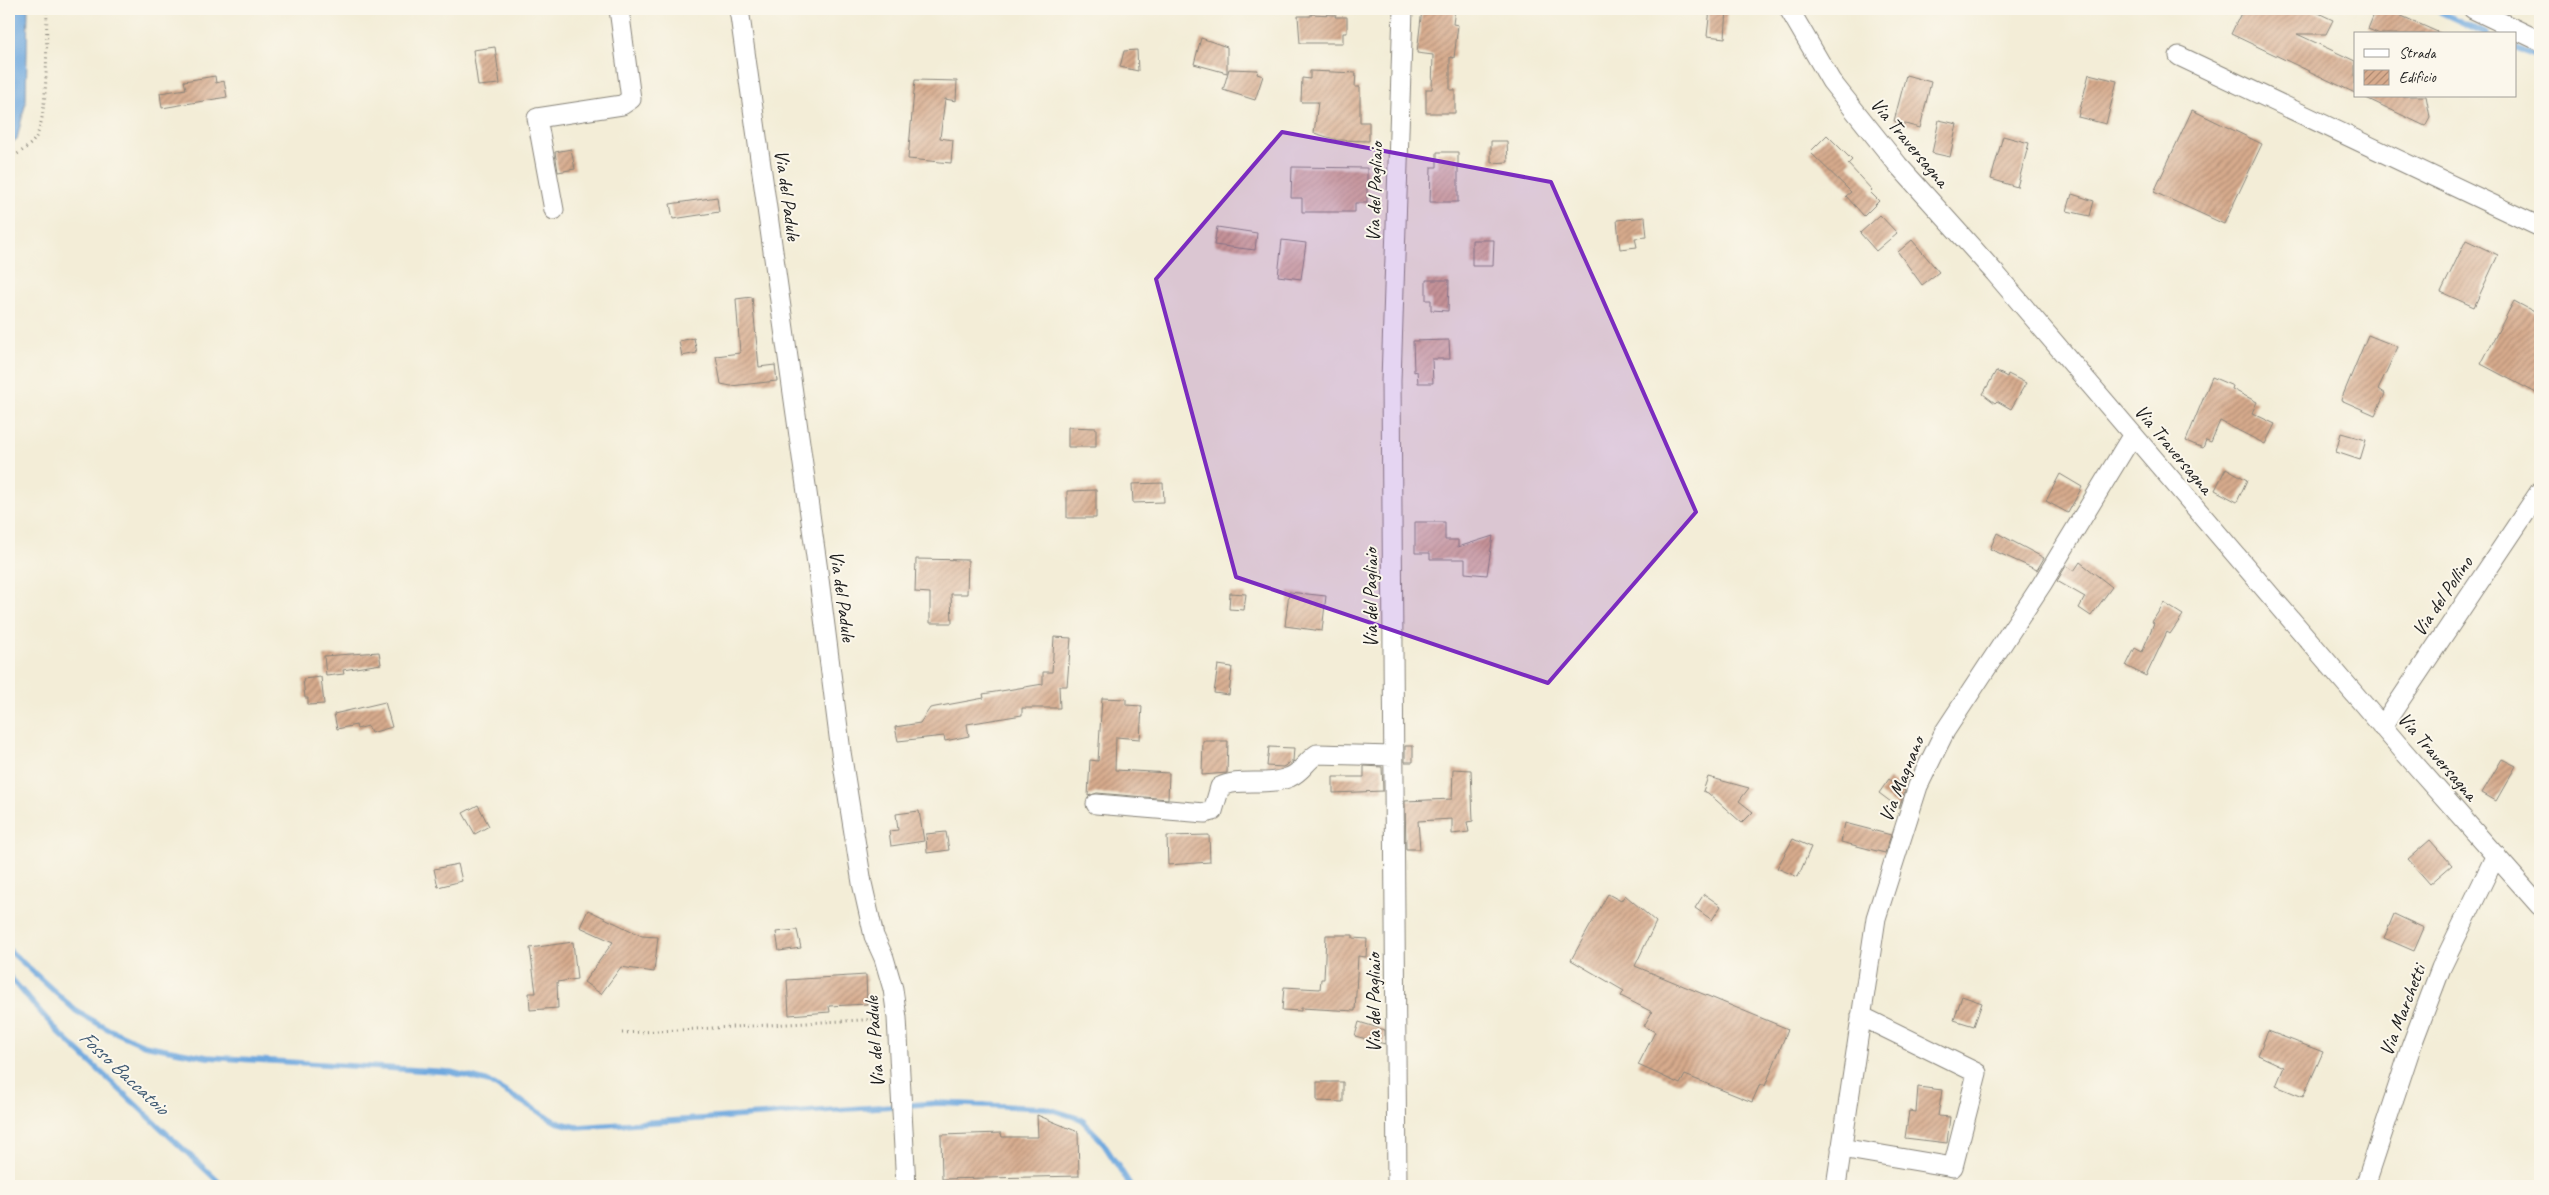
<svg xmlns="http://www.w3.org/2000/svg" width="2549" height="1195" font-family="Caveat,sans-serif">
<style>
.water{fill:#6ea8de;stroke:#45627d}
.lines{fill:none;stroke-linecap:round;stroke-linejoin:round}
.stream{stroke:#6ea8de;stroke-width:5.5}
.building{fill:url(#building-hatch)}
.minor-casing{stroke:#88847a;stroke-width:21}
.path{stroke:#88847a;stroke-width:3;stroke-dasharray:1 4;stroke-linecap:butt}
.minor{stroke:#fff;stroke-width:19}
.marked{fill:#7b2cbf;fill-opacity:0.2;stroke:#7b2cbf;stroke-width:4;stroke-linejoin:round}
.labels{text-anchor:middle;stroke-width:4;stroke-linejoin:round;paint-order:stroke}
.street-label{font-size:20px;fill:#1c1c1c;stroke:#fbf7ec}
.water-label{font-size:21px;font-style:italic;fill:#415b73;stroke:#fbf7ec}
</style>
<defs>
<pattern id="building-hatch" width="6" height="6" patternUnits="userSpaceOnUse" patternTransform="scale(1.25)"><rect width="6" height="6" fill="#d7ab8d"/><path d="M-1 1l2-2M0 6l6-6M5 7l2-2" fill="none" stroke="#ae8a72"/></pattern>
</defs>
<rect width="100%" height="100%" fill="#fbf7ec"/>
<filter id="ink" filterUnits="userSpaceOnUse"><feTurbulence type="fractalNoise" baseFrequency=".02" numOctaves="2"/><feDisplacementMap in="SourceGraphic" scale="10" xChannelSelector="R" yChannelSelector="G"/><feConvolveMatrix kernelMatrix="1 2 1 2 8 2 1 2 1" color-interpolation-filters="sRGB"/></filter>
<filter id="wash" filterUnits="userSpaceOnUse"><feTurbulence type="fractalNoise" baseFrequency=".0096" numOctaves="4" result="noise"/><feDisplacementMap in="SourceGraphic" scale="20" xChannelSelector="R" yChannelSelector="G"/><feGaussianBlur stdDeviation="1.12" result="paint"/><feColorMatrix in="noise" values="0 0 0 0 0 0 0 0 0 0 0 0 0 0 0 0 0 1.4 0 .05"/><feComposite in="paint" operator="in"/></filter>
<g filter="url(#wash)">
<rect width="100%" height="100%" fill="#f3edd7"/>
<path class="water" d="M9,9h19l-2,92 -9,38 -8,6z"/>
<g class="lines">
<path class="stream" d="M2434,9l53,25
M2515,47l25,12
M9,950l67,61 32,18 36,16 63,12 244,15 38,10 67,40 21,5 362,-24 107,5 35,11 20,21 30,46
M9,976l50,57 164,153"/>
</g>
<g id="blocks">
<path class="building" d="M1422,9h33l-2,15 5,1 -4,33 -4,-1v33h5v23h-29v-24h6l1,-34 -16,-2z
M1710,9h17l-2,29 -18,-2z
M2243,9h67l23,11 -7,14h-29l58,27v32l-124,-59z
M2376,9h10l56,25h-62l-12,-5z
M1311,14l25,1 -1,2h12v16h-4v10h-43l-2,-27h13z
M1201,38l26,9v26l-33,-9z
M495,47l5,37 -22,2 -5,-36z
M1137,50l1,21 -18,-4 4,-16z
M1229,69l29,1 -1,4 6,2 -8,24 -32,-10z
M1310,71l46,2 -1,14h5v35h9v19l-32,-1 -23,-7 4,-31h-17l1,-24 8,1z
M2089,74l28,7 -11,43 -28,-7z
M1906,75l25,7 -11,46 -26,-7z
M215,76l1,7 8,-2 3,16 -65,11 -2,-15 26,-4 -2,-8z
M915,80l42,1 -1,20 -11,-2 -5,39 13,2 -2,23 -43,-4z
M2362,96h64l4,21 -5,9z
M2192,110l70,34 -38,80 -70,-32z
M1939,120l18,4 -7,33 -18,-4z
M1827,135l25,25 -4,4 24,26 -2,2 9,9 -15,15 -18,-20 5,-4 -41,-40z
M2003,136l26,7 -12,44 -26,-8z
M1491,141h16l1,21 -17,1z
M571,149l4,20 -17,3 -3,-20z
M1437,152h21v50h-28l1,-35h6z
M1292,167l75,1v35h-12v9h-53v-14h-11z
M2072,194l22,7 -4,15 -23,-5z
M717,197l2,15 -46,7 -3,-15z
M1880,215l17,18 -21,18 -16,-18z
M1645,217l2,20 -12,1 2,9 -17,2 -3,-29z
M1217,227l40,6 -2,17 -41,-5z
M1282,240l24,3 -5,36 -23,-3z
M1472,240h22l-1,26h-21z
M1912,240l27,32 -17,13 -24,-33z
M2466,240l32,15 -24,52 -33,-15z
M1426,280h23l-1,31 -17,-1v-10h-5z
M752,297l7,70 16,-2 2,16 -46,5 -10,-2 -5,-28 24,-3 -4,-54z
M2514,301l26,14v80l-59,-31z
M2368,335l30,12 -20,42 7,5 -10,21 -34,-15z
M694,338l3,15 -15,3 -3,-15z
M1449,340l1,19h-18l1,24h-15l-1,-12 -3,1 -1,-31z
M1996,371l11,6 1,-3 18,9 -15,26 -14,-8 -2,2 -12,-9z
M2212,377l21,9 -1,3 25,13 -5,11 23,11 -10,20 -45,-23 -9,21 -5,-2 -3,8 -17,-7z
M1068,427l28,1v19h-28z
M2341,433l25,7 -6,20 -24,-8z
M2226,468l21,12 -10,22 -22,-12z
M2060,474l22,13 -14,26 -22,-12z
M1163,483l1,19 -31,1 -1,-19z
M1096,490v28h-29v-27z
M1415,522h30v18h13v7l35,-11 -6,39 -22,-2v-14h-35v-6h-15z
M1997,533l47,25 -7,12 -47,-21z
M916,559l52,1 -1,34h-16l1,29h-22v-30l-15,-1z
M2080,562l32,25 -21,29 -12,-8 6,-11 -28,-16 9,-15 8,5z
M1289,592l37,4 -4,35 -37,-5z
M1230,593l16,1 -2,16 -15,-1z
M2164,603l19,12 -13,19 -3,-2 -21,44 -20,-10 9,-18 7,4 12,-29 -2,-1z
M1054,637l17,1 -4,48h-8l1,22h-38v7l-55,9 2,12 -24,5 -1,-5 -46,5 -3,-14 25,-4 10,-15 54,-10 -1,-4 60,-10v-12h9z
M379,652l2,12 -38,6 1,4 -18,2 -2,-20z
M1218,665l14,2 -3,28 -15,-2z
M321,677l3,27 -16,1v-7h-3l-2,-19z
M1102,698l24,1v6l16,1 -2,33 -24,-2 -1,33 54,3 -1,26 -71,-6 -9,3 2,-36 8,1z
M385,702l7,25 -21,6 -3,-7 -11,3 -1,-4 -19,4 -3,-15z
M1203,741h25l-1,32 -25,2z
M1405,746h8v16h-8z
M1269,747l25,1 -1,13 -10,6 -16,-1z
M2502,759l14,7 -20,35 -14,-8z
M1364,766l18,1 1,24 -50,2v-16h31z
M1453,769l18,1 2,51 -6,1 2,10 -17,2v-15l-34,2 2,28h-14l-1,-48 47,-2z
M1708,777l41,11 -10,13 14,11 -11,11 -34,-30 -5,-2z
M1889,779l16,12 -6,17 -20,-15z
M478,805l11,21 -14,8 -12,-21z
M919,811l5,30 -33,5 -2,-15 9,-1 -2,-16z
M1845,823l46,12 -6,18 -44,-11z
M946,832l3,18 -22,3 -1,-19z
M1209,835l1,27 -42,3 -1,-29z
M1793,839l18,8 -13,30 -21,-9z
M2430,840l22,25 -22,19 -22,-25z
M458,864l4,17 -24,6 -4,-18z
M1608,894l13,7 4,-6 31,27 -21,44 153,63 -23,57 -5,-2 -8,18 -67,-27 -5,9 -42,-19 17,-33 -11,-6 8,-14 -31,-16 3,-5 -53,-31z
M1704,894l17,12 -9,14 -17,-12z
M588,910l54,26 16,1 -4,35 -33,-5 -20,27 -17,-12 29,-40 -33,-15z
M2394,914l30,14 -10,23 -30,-13z
M797,930l4,18 -22,3 -3,-19z
M1326,935h27v3l14,1 -1,18 -8,-1 -3,55 -54,-3v3l-19,-1 2,-23 36,2 1,-10h3z
M573,942l4,37 -20,3 1,26 -28,2 -1,-17h7l-6,-45z
M866,975l1,29 -38,2 1,6 -41,3 -2,-35z
M1962,996l20,7 -8,23 -20,-6z
M1359,1022l26,8v14l-30,-8z
M2268,1031l55,21 -20,45 -27,-11 8,-19 -26,-12z
M1317,1082h26v20l-26,-1z
M1918,1087l24,3 -4,26 12,1 -3,26 -42,-5 4,-27 7,1z
M1037,1115l41,17 1,44 -137,3 -1,-44 60,-2 1,4h36z"/>
</g>
</g>
<g filter="url(#ink)">
<use href="#blocks" fill-opacity="0" stroke="#88847a" stroke-width="1"/>
<g class="lines">
<g class="minor-casing">
<path id="minor" d="M739,9l79,562 23,181 21,131 12,53 10,22 9,31 4,29 9,168
M1789,9l42,72 67,84 97,108 410,480 135,153
M2473,9l67,32
M2179,56l361,171
M554,210l-17,-92 85,-13 9,-6 -12,-90
M2382,727l158,-236
M1096,804l109,9 8,-2 7,-24c19,-10 48,0 70,-10 12,-5 16,-16 27,-23l76,2
M1841,1148l112,19 24,-94 -116,-57
M1397,1186l-6,-805 12,-372
M1836,1186l40,-268 42,-132 27,-55 97,-147 90,-148
M2365,1186l46,-139 30,-79 55,-113"/>
</g>
<path class="path" d="M9,159c10,-6 21,-12 27,-22 13,-24 10,-97 11,-128
M622,1033l257,-14"/>
<use href="#minor" class="minor"/>
</g>
</g>
<path class="marked" d="M1282,132l269,50 145,330 -148,171 -312,-106 -80,-298z"/>
<g class="labels">
<g class="street-label">
<text transform="translate(1910 142) rotate(50)" y="7">Via Traversagna</text>
<text transform="translate(1374 192) rotate(-88)" y="7">Via del Pagliaio</text>
<text transform="translate(788 195) rotate(82)" y="7">Via del Padule</text>
<text transform="translate(2174 449) rotate(50)" y="7">Via Traversagna</text>
<text transform="translate(843 596) rotate(82)" y="7">Via del Padule</text>
<text transform="translate(2442 596) rotate(-56)" y="7">Via del Pollino</text>
<text transform="translate(1370 598) rotate(-90)" y="7">Via del Pagliaio</text>
<text transform="translate(2438 756) rotate(49)" y="7">Via Traversagna</text>
<text transform="translate(1901 779) rotate(-68)" y="7">Via Magnano</text>
<text transform="translate(1373 1003) rotate(-90)" y="7">Via del Pagliaio</text>
<text transform="translate(2402 1010) rotate(-69)" y="7">Via Marchetti</text>
<text transform="translate(874 1042) rotate(-94)" y="7">Via del Padule</text>
</g>
<g class="water-label">
<text transform="translate(124 1072) rotate(43)" y="7">Fosso Baccatoio</text>
</g>
</g>
<rect width="2549" height="1195" fill="none" stroke="#fbf7ec" stroke-width="30"/>
<rect x="2354" y="32" width="162" height="65" fill="#fbf7ec" stroke="#a29f99"/>
<rect x="2364" y="49" width="25" height="8" fill="#ffffff" stroke="#a29f99"/>
<text x="2399" y="58" font-size="15" fill="#1c1c1c">Strada</text>
<rect x="2364" y="70" width="25" height="15" fill="url(#building-hatch)" stroke="#a29f99"/>
<text x="2399" y="82" font-size="15" fill="#1c1c1c">Edificio</text>
</svg>
